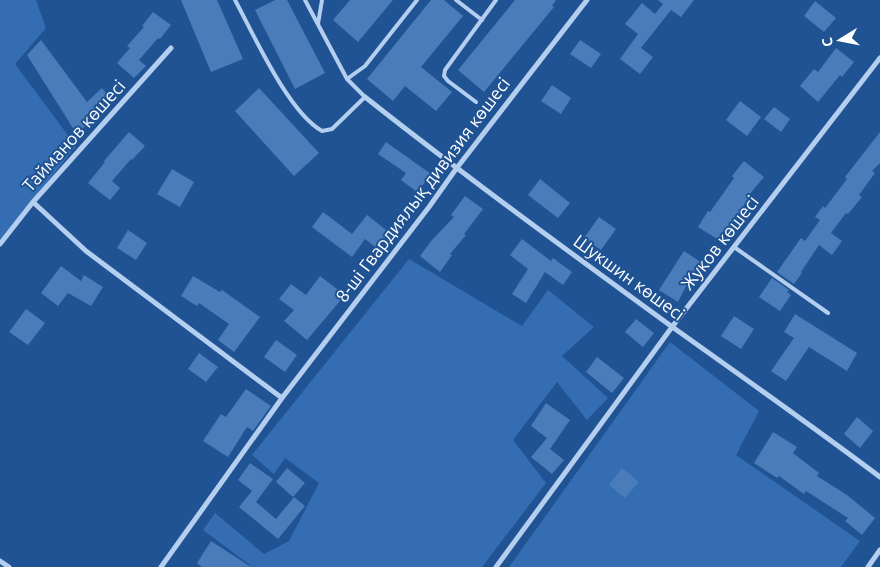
<svg xmlns="http://www.w3.org/2000/svg" width="880" height="567" font-family="Ubuntu,sans-serif">
<style>
.green{fill:#346db1}
.building{fill:#497cb9}
.lines{fill:none;stroke-linecap:round;stroke-linejoin:round}
.service{stroke:#b3ceee;stroke-width:4}
.minor{stroke:#b3ceee;stroke-width:5}
.labels{text-anchor:middle;stroke-width:4;stroke-linejoin:round;paint-order:stroke}
.street-label{font-size:18px;fill:#fff;stroke:#205393}
</style>
<rect width="100%" height="100%" fill="#205393"/>
<path class="green" d="M0,0h36l10,28 -31,36 61,82 -76,96z
M409,259l113,67 26,-36 46,37 -32,29 46,42 -21,22 -30,-38 -44,58 33,43 -64,84h-233l1,-2 -47,-35 12,-17 49,41 25,-13 30,-58 -34,-25 -11,16 -22,-19z
M670,342l89,69 -23,44 124,86 -19,26h-332z"/>
<path class="building" d="M181,0h36l26,59 -32,13z
M275,0h12l38,73 -30,16 -40,-79z
M350,0h43l-35,42 -25,-22z
M431,0h13l19,16 -42,51 31,25 -16,19 -31,-25 -12,15 -26,-22z
M515,0h41l-4,6 2,1 -70,85 -26,-22z
M658,0h36l-13,17 -10,-7 -30,38 12,9 -13,17 -20,-15 18,-25 -13,-10 17,-21 13,11 8,-10z
M815,1l21,17 -12,14 -20,-16z
M153,12l18,13 -11,14 -2,-1 -19,22 7,6 -12,12 -17,-15 13,-15 -3,-2 17,-19 -2,-1z
M41,40l46,62 15,-14 9,11 -22,20 2,3 -15,11 -49,-78z
M580,40l21,14 -10,14 -21,-14z
M836,48l18,14 -12,15 -2,-2 -22,27 -18,-16 14,-17 4,3z
M552,85l19,13 -10,16 -20,-13z
M259,88l60,65 -25,23 -59,-65z
M740,101l21,16 -14,19 -21,-16z
M774,107l16,12 -9,13 -17,-13z
M129,132l16,14 -13,14 -1,-1 -19,22 8,7 -10,12 -22,-17 17,-21 -1,-1z
M880,132v31l-8,8 3,2 -16,22 3,2 -14,17 -2,-1 -15,20 11,8 -10,14 -13,-10 -18,27 1,1 -8,11 -17,-12 24,-34 4,3 15,-21 -5,-3 8,-11 2,2 22,-29 -2,-2z
M386,142l45,32 -14,18 -16,-12 5,-7 -28,-19z
M744,161l20,16 -15,18 1,1 -19,29 1,1 -10,16 -24,-15 10,-16 2,1 24,-34 -2,-2z
M172,169l22,13 -14,25 -23,-13z
M540,179l30,24 -12,15 -30,-23z
M465,196l18,13 -19,25 2,1 -16,19 2,1 -12,17 -20,-16 12,-16 22,-23 -3,-2z
M323,212l29,22 15,-19 23,18 -12,16 -13,-10 -13,18 -40,-30z
M599,217l17,12 -15,21 -17,-12z
M128,230l19,13 -11,17 -19,-12z
M522,239l29,22 2,-3 19,14 -9,13 -18,-13 -19,31 -14,-9 16,-25 -18,-14z
M684,251l18,12 -14,19 -10,20 -19,-12z
M61,266l20,15 3,-6 19,12 -12,19 -23,-13 -10,13 -17,-13z
M193,276l27,16 2,-2 38,27 -26,35 -16,-12 11,-16 -30,-21 -2,3 -16,-10z
M320,276l25,19 -38,45 -23,-19 10,-11 -15,-11 12,-15 15,11z
M772,278l17,12 -2,2 4,3 -11,16 -21,-14z
M26,309l19,14 -17,22 -19,-13z
M795,314l62,39 -10,18 -38,-24 -23,34 -15,-10 23,-33 -10,-6z
M734,316l20,13 -13,20 -20,-13z
M636,319l18,14 -11,14 -18,-15z
M276,340l21,15 -12,17 -21,-15z
M199,353l19,14 -12,15 -18,-13z
M597,357l27,21 -12,15 -26,-21z
M246,389l25,17 -18,25 -6,-4 -19,30 -25,-16 18,-27 5,3z
M546,403l24,17 -20,29 14,11 -12,14 -21,-17 16,-19 -16,-12z
M857,417l16,14 -13,17 -16,-14z
M773,432l24,15 -4,6 26,20 -2,3 30,19 28,23 -13,17 -17,-14 3,-3 -42,-27 -2,3 -25,-18 -2,2 -23,-15z
M250,463l23,16 -17,23 20,17 18,-22 11,9 -27,33 -39,-32 13,-16 -14,-11z
M287,468l18,15 -12,14 -17,-15z
M622,468l17,14 -14,16 -16,-13z
M211,541l40,26h-49l-5,-4z"/>
<g class="lines">
<path class="service" d="M235,0c19,35 53,112 87,131l10,-2 33,-32 -18,-18 -42,-79
M456,0l26,20
M318,24l4,-24
M347,79l18,-13 52,-66
M476,102l-28,-21 -4,-5 1,-6 51,-70
M734,247l94,66"/>
<path class="minor" d="M365,97c100,79 203,154 306,229 70,50 140,99 209,151
M33,202l53,49 196,147
M0,244l33,-42 138,-154
M0,561l9,6
M161,567l121,-169 147,-191 27,-38 131,-169
M496,567l176,-240 208,-269
M868,567l12,-17"/>
</g>
<g class="labels">
<g class="street-label">
<text transform="translate(74 136) rotate(-48)" y="6">Тайманов көшесі</text>
<text transform="translate(423 190) rotate(-53)" y="6">8-ші Гвардиялық дивизия көшесі</text>
<text transform="translate(720 243) rotate(-52)" y="6">Жуков көшесі</text>
<text transform="translate(629 278) rotate(36)" y="6">Шукшин көшесі</text>
</g>
</g>
<g transform="translate(840 40) rotate(260)" stroke="#205393" stroke-width="4" paint-order="stroke">
<path d="M0-4L9 19L0 12L-9 19Z" fill="#ffffff"/>
<text y="-8" font-size="14" font-weight="bold" text-anchor="middle" fill="#ffffff">С</text>
</g>
</svg>
